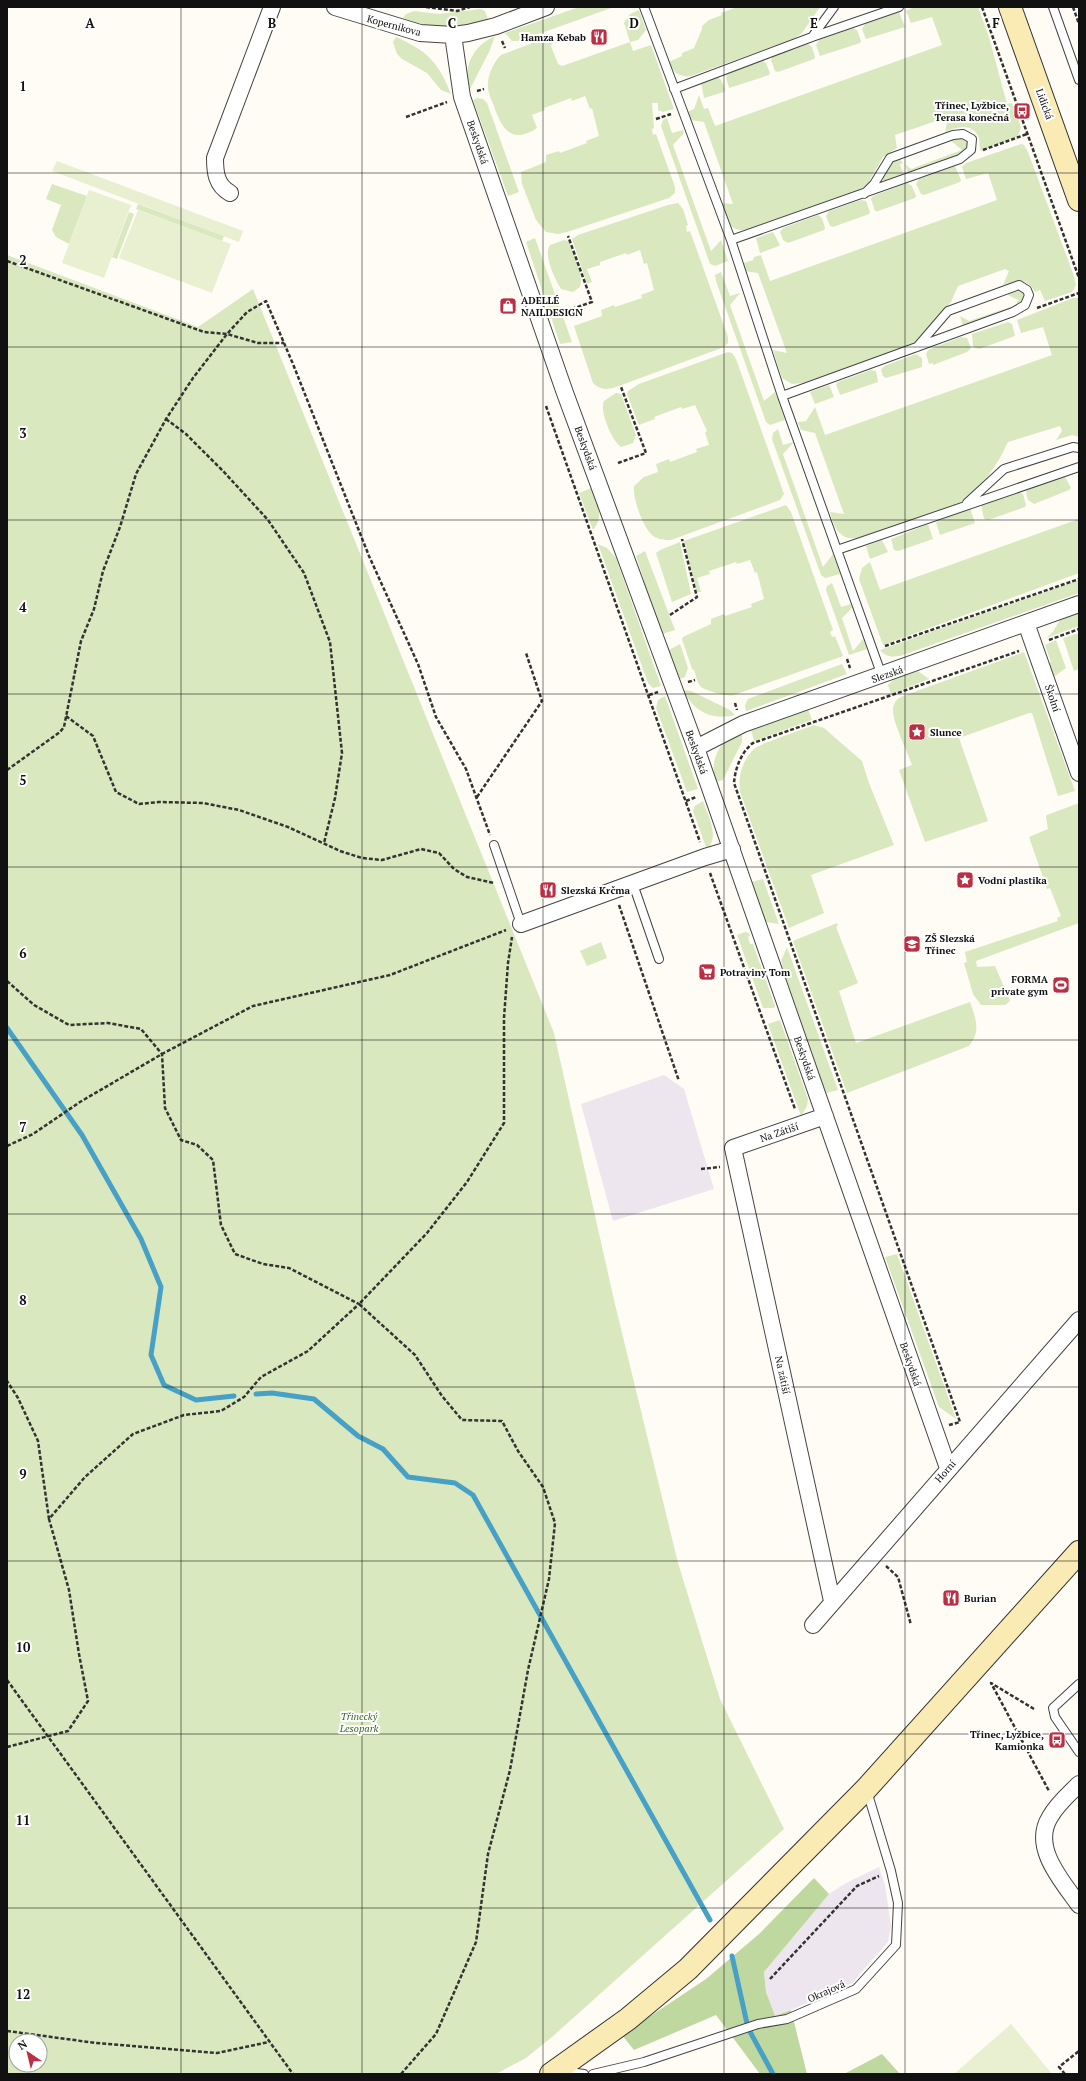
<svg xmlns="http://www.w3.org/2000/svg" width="1086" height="2081" font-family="'PT Serif',serif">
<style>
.industrial{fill:#ede6ee}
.green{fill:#d9e8bf;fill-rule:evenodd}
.forest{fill:#bfd89f}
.pitch{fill:#e8f0d1}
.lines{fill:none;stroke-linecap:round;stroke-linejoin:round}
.stream{stroke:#47a0c6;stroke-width:5}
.lane-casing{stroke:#444;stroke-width:10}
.street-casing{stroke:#444;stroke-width:18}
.secondary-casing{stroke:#333;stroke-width:24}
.path{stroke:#333;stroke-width:2.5;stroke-dasharray:4 2;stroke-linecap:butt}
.lane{stroke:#fff;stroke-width:8}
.street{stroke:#fff;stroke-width:16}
.secondary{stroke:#faebb4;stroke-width:22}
.grid{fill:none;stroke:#111;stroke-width:1;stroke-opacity:0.55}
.labels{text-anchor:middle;stroke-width:4;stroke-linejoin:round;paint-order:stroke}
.street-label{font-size:10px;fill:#111;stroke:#fff}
.poi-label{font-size:10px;font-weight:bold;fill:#111;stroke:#fff;text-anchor:start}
.park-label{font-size:10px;font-style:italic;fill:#386623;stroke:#fff}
.grid-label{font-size:13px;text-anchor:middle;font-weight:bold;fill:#111;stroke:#fff;stroke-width:4;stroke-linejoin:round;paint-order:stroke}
</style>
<rect width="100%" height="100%" fill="#fefcf5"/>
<path class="industrial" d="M664,1075l20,14 30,100 -101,32 -32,-117z
M879,1867l6,18 6,41 -3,16 -36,41 -77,34 -9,-25 -2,-20 65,-78 17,-11z"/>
<path class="green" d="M579,7h35l-95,34h-7l-7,-8z
M737,7h83l-18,26 -8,6 -103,37c-12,2 -18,-4 -22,-14l13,-6v-3l12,-5 8,-19v-3l7,-6 13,-5 -1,-2z
M914,7h64l11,30 18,67 5,-1 9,24 -3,9 -37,15c-2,-4 -1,-9 -2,-13 -7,-16 -22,-11 -34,-6l3,-15 -53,18 2,13 -14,9 -15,26 -8,7 -112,39c-19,5 -23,-12 -28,-26l13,1 -29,-82 -14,-2 -3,-8 7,-3 5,-14 5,14 4,-1 7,18 227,-81 -10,-28 -21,6 -5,-12z
M481,9l4,2 3,8c-29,9 -57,11 -85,-1l3,-4 8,-3 25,3z
M639,10l7,20 -8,10 -8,2 3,9 18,-6 23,64 -11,3 -5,-2v-7h-6l2,25 -2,1 1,6 3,-1 19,53v6l-6,5 -102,34 -9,2 -12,-2 -10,-12 -14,-36 -1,-12 25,-10v-7l13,-4 1,2 27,-10 -1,-2 13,-5 -7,-28 -2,1 -5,-13 -13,5 -1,-3 -27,10 1,2 -13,5 5,13c-24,16 -35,3 -43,-22 -3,-7 -7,-15 -6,-23 0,-9 7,-23 13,-28l53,-20 1,3 -4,8 7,18 4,2 68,-24 -6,-19 6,-9z
M899,12l6,15 -39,12 -4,-10 3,-5z
M853,28l4,2 4,11 -1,2 -40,13 -4,-11 3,-5z
M495,36l-5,14 -20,39c-8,-22 3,-43 25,-53z
M396,37c31,14 42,24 55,57l-10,-4 -14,-17 -25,-14 -5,-5 -4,-12z
M808,44l4,3 3,10 -1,2 -36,13 -3,-1 -4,-11 2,-4z
M763,61l3,2 4,10 -1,2 -40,13 -3,-10 1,-5z
M718,77l3,3 4,9 -1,3 -20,6 -3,-15z
M477,98l6,1 4,4 32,89 -11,4 -35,-96z
M667,118l5,15 11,-3 1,3 -11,12 38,106 10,-11 7,21 -13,5 -5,-2 -49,-138 2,-6z
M958,137l9,1 4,8 -13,10 -50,17 -3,-9 6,5 51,-19 -12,-10z
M1021,144l3,1 4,7 46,124 2,9 -4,7 -27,9 -5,-11 -5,2c-8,-15 -18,-12 -32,-7l6,-14 -4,-2 -47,17 -7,16 -40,44 -108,37 -11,1 -10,-6 -9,-28 14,3 -29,-80 -14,-2 -3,-7 12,-4 1,-3 7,-2 9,26 227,-81 -9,-27 -22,6 -4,-12 4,-4z
M899,158l4,5 -3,1 3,10 -19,7 -2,-2 7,-14z
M955,166l6,14 -1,2 -36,13 -3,-1 -5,-10 3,-5z
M907,183l5,3 4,10 -1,2 -37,13h-3l-4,-12 2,-3z
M52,184l35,12 -18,48 -13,-7 -4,-7 9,-25 -15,-6z
M861,200l5,1 4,11 -1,2 -36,13 -3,-1 -4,-10 3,-5z
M678,203l5,6 5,16 -2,1 1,6 3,-1 38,106v6l-4,4 -108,40c-9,3 -16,3 -23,-4l-19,-57 28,-10 -1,-6 13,-5 1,2 27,-9 -1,-3 13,-5 -7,-27 -3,1 -4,-14 -13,5 -1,-2 -26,9v3l-13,4 5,13 -5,2 -15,-45 6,-4 90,-30z
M138,204l86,32 -2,5 -86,-32z
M129,212l5,2 -17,45 -5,-2z
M818,215l4,3 3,10 -1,2 -36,13 -5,-3 -3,-8 3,-4z
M773,232l7,13 -1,1 -19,7 -4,-15z
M535,238l37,104 -12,2 -34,-102z
M564,240l4,1c6,11 16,34 12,46l-7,5 -12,-3c-6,-10 -18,-34 -11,-44z
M7,255l191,72 55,-38 301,744 60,267 64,263 42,136 64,130 -232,208 -26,21 -30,16h-489zM16,2041h24v24h-24z
M721,272l9,24 10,-3 -10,12 34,96 11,-9 10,28 -15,5 -4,-3 -50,-141 -1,-6z
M1019,291l3,1 4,5 -3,8 -60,21 -3,-10 9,5 47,-16 2,-5 -12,-6z
M1073,298h6v139l-7,-2 -16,5 6,-9 -2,-5 -52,16 -8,16 -12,18 -23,24 -22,11 -84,27c-19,3 -25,-10 -29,-26l14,2 -29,-81 -14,-3 -3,-8 8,-1 9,-14 10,28 227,-80 -9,-28 -22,6 -4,-13z
M1008,322l4,2 3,12 -36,13 -6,-2 -1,-13z
M961,337l6,1 4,10 -4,4 -34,13v-2l-4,1 -3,-10 2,-4z
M728,352l4,1 4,6 48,135 -4,6 -8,3 -101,37c-6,0 -11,0 -16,-3 -11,-5 -23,-40 -21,-51l10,-9 14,-5 -2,-8 13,-5 1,3 27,-10 -1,-3 13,-4 -4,-13 2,-1 -12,-26 -13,4 -1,-2 -27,10 1,2 -16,6 -12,-31 1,-3 11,-7z
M916,354l6,4v9l-36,11 -3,-2 -2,-6 3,-4z
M871,370l5,1 2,11 -38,13 -4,-11 2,-2z
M829,385l5,12 -19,7 -5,-12z
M616,393l5,1 15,41 -3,8 -12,4c-9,-6 -22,-36 -17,-46z
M778,429l5,16 11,-3 -11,12 40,113 10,-13 7,20 -15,4 -4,-3 -49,-136 1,-6z
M1064,475l7,13 -2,2 -35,14 -6,-4 -2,-8 3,-4z
M591,488c6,15 14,28 2,42l-14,-37z
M1018,492l5,2 3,11 -1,2 -37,13 -4,-1 -3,-15z
M786,505l5,7 42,118 -3,2 2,5 3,-1 8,20 -109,39c-6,2 -29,-4 -34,-9 -3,-4 -4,-11 -6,-16l-2,-1 -10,-30 1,-2 28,-13v-5l13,-5 1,2 27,-9 -1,-3 13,-5 -7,-27 -2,1 -5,-13 -13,4 -1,-2 -27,9 1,3 -13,4 4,14h-4l-13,-51z
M970,508l5,15 -35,12 -4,-12 2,-2z
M1079,519v54l-196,72 -24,-66 3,-11 8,-6 10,28z
M928,524l5,15 -35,12 -4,-1 -3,-11z
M882,540l6,12 -18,7 -4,-13z
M680,542l11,52 -19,8 -16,-49 4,-3z
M598,544l9,4 9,10 45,128 -8,2 -5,-5z
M645,551l30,79 -16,5 -20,-53 5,-2 -8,-24z
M1079,580v13l-179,63c-9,1 -14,1 -20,-6z
M832,583l9,24 10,-3 1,4 -10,10 11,33 10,-12 4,10 -18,6 -23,-65 1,-4z
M1079,613v13l-33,12 6,-5 8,-13z
M1079,633v36l-5,2 -11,-33z
M1056,640l10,28 -11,8 -5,-1 -3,-11 4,-2 -6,-17z
M680,644l8,24 -3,9 -5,2 -11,-29z
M1024,652l51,139 -17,5 -26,-83h-3l-70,25 29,83 -63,21 -26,-72 13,-5c-5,-15 -20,-43 -19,-57 1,-6 5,-10 10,-12z
M842,664l5,10 -101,37 -1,-6 3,-6z
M918,671l11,8 -38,15 -3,-9 6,-6z
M683,690l8,1 39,19 5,5c-23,6 -42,-4 -52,-25z
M665,696l33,93 -11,3 -31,-84 2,-8z
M808,709l4,11 -58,21 -3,-12z
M814,725l10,3 38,33 7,22 25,62 -83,30 13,38 -35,15 -49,-136c-2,-16 2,-31 14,-43 5,-5 50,-20 60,-24z
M742,733v9l-19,38 -7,2c-5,-12 -2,-31 9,-40 5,-4 12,-6 17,-9z
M703,801c5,16 17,34 4,49l-14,-39 2,-5z
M1079,803v120l-103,38 1,6 18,-1 15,35 -5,4h-24l-8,-11 -9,-31 3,-1 -2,-10 93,-31 -1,-3 4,-2 -11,-28 -3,1 -18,-52 19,-8 -2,-13 1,-1z
M763,879l16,45 -13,-2 -15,-40z
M837,923l1,3 -2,1 22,56 -19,8 17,52 114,-41c6,17 11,29 -1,44l-122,47 -54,-152z
M745,932l4,1 1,3 -2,1 2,7h3l22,62 -1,2h-11l-26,-73z
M601,942l6,16 -20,8 -7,-15z
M787,947l51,143 -12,3 -43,-124 -2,-8z
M780,1020l28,79 -1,7 -6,10 -33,-92z
M897,1254l59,165 -17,-12 -54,-150z"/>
<path class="forest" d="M814,1878l15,16 -65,78 2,20 9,24 16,-6 16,64h-47l-44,-59 -82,35 -12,-15 84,-56 53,-45z
M882,2054l18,20h-56z"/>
<path class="pitch" d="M57,161l186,70 -4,11 -187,-71z
M89,190l42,15 -27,73 -42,-15z
M138,210l93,34 -19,49 -93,-35z
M1011,2024l41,50h-98z"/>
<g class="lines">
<path class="stream" d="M7,1028l75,107 59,104 20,48 -10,68 13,30 32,15 38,-4
M256,1394l16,-1 42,6 44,37 25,13 25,28 47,6 18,12 237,425
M732,1956l16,72 25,46"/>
<g class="lane-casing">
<path id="lane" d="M644,7l87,233 51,156 100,280
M1053,7l26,73
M812,37l22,-30
M674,89l138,-52 87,-30
M731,240l229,-81 11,-9 1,-11 -9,-5 -10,1 -63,23 -16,26 -10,10
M782,396l231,-84 12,-7 4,-10 -2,-5 -8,-5 -71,26 -31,36
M967,503l37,-34 69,-22 6,1
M837,550l242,-83
M494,845l27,79
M633,884l26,75
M1079,1684l-26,24 2,9 24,35
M562,2071l22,3
M593,2074l51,-12 114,-38 29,-5 69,-30 40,-44 2,-42 -7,-32 -24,-80"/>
</g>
<g class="street-casing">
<path id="street" d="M335,7l85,26 33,2 15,-2 28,-7 50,-19
M453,35l9,62 103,296 131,355 252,720
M230,193c-14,-8 -15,-21 -15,-35l57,-151
M1026,623l53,150
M696,748l47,-24 336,-120
M521,924l184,-67 27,-8
M825,1116l-92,32 99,453
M813,1625l266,-305
M1079,1784c-10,10 -22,20 -29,33 -19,30 12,64 29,88"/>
</g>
<g class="secondary-casing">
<path id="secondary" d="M1010,7l69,193
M551,2074l77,-55 60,-50 178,-180 213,-237"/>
</g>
<path class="path" d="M426,7l31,4 13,-4
M982,7l97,271
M1073,7l6,17
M502,41l3,7
M477,91l7,-2
M406,117l41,-15
M656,119l15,-5
M983,150l44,-16
M7,261l197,71 23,2 31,9h26
M1037,308l42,-15
M566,311l26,-9 -24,-66
M546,406l154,436
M166,419l20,15 38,38 44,48 36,53 26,69 12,111 -7,45 -11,45
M618,463l28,-10 -25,-66
M670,615l27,-18 -15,-58
M1049,640l30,-11
M885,646l194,-67
M847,659l3,9
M688,682l7,-2
M649,695l9,-3
M735,703l2,7
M66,716l27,20 23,56 23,12 20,-2 44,1 36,7 49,17 52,24 22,7 20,2 39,-11 18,4 15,16 13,8 27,6
M7,770l53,-38 4,-5 17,-86 13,-32 9,-38 17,-44 16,-53 30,-55 27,-41 34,-44 20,-22 19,-11 27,63 76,192 49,108 18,53 30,52 24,66
M477,797l65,-96 -16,-48
M686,801l10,-4
M710,873l85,236
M619,905l60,176
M7,981l27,24 35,20 39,-2 33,6 21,25 3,54 16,32 16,5 16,15 8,65 14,29 28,10 26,4 70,36 -51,47 -47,26 -17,20 -23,14 -37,4 -51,19 -48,43 -36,42 -11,-78 -20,-43 -11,-17
M7,1146l26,-12 47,-32 82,-48 91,-48 137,-31 116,-45
M701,1169l19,-2
M949,1425l11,-3 -226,-639c1,-14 7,-31 19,-40l266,-92
M886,1566l12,11 13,48
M7,1680l286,394
M1034,1709l-43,-26 58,108
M7,1747l61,-16 20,-30 -9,-47 -10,-64 -20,-71
M770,1979l87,-93 22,-10
M7,2031l89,12 121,10 52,-11
M401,2074l35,-40 40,-92 12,-88 22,-84 18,-100 21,-91 6,-56 -12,-36 -25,-36 -16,-30 -40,-1 -20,-24 -27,-41 -56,-51 68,-71 40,-51 37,-59v-105l4,-55 4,-26
M1065,2074l-6,-7 20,-16"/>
<use href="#lane" class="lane"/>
<use href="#street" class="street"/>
<use href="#secondary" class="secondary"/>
</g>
<path class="grid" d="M181,7v2067M362,7v2067M543,7v2067M724,7v2067M905,7v2067M7,173h1072M7,347h1072M7,520h1072M7,694h1072M7,867h1072M7,1040h1072M7,1214h1072M7,1387h1072M7,1561h1072M7,1734h1072M7,1908h1072"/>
<defs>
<g id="restaurant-square" transform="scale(0.9)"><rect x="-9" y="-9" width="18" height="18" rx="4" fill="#ba2f44" stroke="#fff"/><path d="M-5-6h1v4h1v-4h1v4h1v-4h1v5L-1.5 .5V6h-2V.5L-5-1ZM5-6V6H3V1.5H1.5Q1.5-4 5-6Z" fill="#fff"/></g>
<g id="bus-square" transform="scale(0.9)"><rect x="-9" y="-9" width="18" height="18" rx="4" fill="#ba2f44" stroke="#fff"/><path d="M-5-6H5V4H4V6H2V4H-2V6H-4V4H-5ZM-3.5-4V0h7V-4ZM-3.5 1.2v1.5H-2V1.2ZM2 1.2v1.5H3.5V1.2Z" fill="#fff"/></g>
<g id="shop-square" transform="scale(0.9)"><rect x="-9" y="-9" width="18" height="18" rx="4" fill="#ba2f44" stroke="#fff"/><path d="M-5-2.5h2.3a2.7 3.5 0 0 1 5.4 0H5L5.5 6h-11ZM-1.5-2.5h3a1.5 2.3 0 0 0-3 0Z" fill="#fff"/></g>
<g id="sight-square" transform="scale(0.9)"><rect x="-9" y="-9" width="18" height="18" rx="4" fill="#ba2f44" stroke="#fff"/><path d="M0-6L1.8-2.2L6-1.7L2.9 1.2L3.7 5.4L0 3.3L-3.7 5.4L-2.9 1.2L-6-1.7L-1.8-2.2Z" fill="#fff"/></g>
<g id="school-square" transform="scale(0.9)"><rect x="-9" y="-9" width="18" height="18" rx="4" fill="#ba2f44" stroke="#fff"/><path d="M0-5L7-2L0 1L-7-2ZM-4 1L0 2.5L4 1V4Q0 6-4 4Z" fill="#fff"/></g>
<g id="supermarket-square" transform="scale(0.9)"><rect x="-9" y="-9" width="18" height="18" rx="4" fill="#ba2f44" stroke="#fff"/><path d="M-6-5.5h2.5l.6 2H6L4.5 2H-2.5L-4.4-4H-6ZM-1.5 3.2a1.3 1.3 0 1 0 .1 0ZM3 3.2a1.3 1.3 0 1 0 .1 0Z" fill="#fff"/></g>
<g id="stadium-square" transform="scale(0.9)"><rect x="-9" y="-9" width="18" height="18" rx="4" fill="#ba2f44" stroke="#fff"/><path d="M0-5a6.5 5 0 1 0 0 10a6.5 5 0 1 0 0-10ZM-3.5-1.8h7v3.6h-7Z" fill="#fff"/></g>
</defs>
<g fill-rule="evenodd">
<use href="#restaurant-square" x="599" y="37"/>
<use href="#bus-square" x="1022" y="111"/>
<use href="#shop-square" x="508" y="306"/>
<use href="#sight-square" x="917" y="732"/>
<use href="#sight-square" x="965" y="880"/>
<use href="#restaurant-square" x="548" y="890"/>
<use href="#school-square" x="912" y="944"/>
<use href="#supermarket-square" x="707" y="972"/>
<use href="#stadium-square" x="1061" y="985"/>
<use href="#restaurant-square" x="951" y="1598"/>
<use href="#bus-square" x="1057" y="1740"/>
</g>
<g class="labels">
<g class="street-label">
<text transform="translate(394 25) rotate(15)" y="4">Kopernikova</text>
<text transform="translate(1045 104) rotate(70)" y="4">Lidická</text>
<text transform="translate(478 142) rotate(71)" y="4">Beskydská</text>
<text transform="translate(586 448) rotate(70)" y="4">Beskydská</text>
<text transform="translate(887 674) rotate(-20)" y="4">Slezská</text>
<text transform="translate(1053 698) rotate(71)" y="4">Školní</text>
<text transform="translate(697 752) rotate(70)" y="4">Beskydská</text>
<text transform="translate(805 1058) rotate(71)" y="4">Beskydská</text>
<text transform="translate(779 1132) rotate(-19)" y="4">Na Zátiší</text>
<text transform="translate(911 1364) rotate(71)" y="4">Beskydská</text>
<text transform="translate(783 1375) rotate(78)" y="4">Na zátiší</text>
<text transform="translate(945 1471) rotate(-49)" y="4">Horní</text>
<text transform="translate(826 1991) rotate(-24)" y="4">Okrajová</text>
</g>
<g class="poi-label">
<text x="586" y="41" text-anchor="end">Hamza Kebab</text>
<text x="1009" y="109" text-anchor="end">Třinec, Lyžbice,<tspan x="1009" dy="12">Terasa konečná</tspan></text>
<text x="521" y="304">ADELLÉ<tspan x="521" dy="12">NAILDESIGN</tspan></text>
<text x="930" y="736">Slunce</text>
<text x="978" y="884">Vodní plastika</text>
<text x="561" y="894">Slezská Krčma</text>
<text x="925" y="942">ZŠ Slezská<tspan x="925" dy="12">Třinec</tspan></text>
<text x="720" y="976">Potraviny Tom</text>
<text x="1048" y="983" text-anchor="end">FORMA<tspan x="1048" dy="12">private gym</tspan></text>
<text x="964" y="1602">Burian</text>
<text x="1044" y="1738" text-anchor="end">Třinec, Lyžbice,<tspan x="1044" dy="12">Kamionka</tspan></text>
</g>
<g class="park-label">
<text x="359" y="1720">Třinecký<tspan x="359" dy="12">Lesopark</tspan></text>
</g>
</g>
<g class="grid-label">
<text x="90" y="28">A</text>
<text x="272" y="28">B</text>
<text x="452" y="28">C</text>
<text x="634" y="28">D</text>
<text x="814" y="28">E</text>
<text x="996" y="28">F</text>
<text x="23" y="91">1</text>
<text x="23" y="265">2</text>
<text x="23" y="438">3</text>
<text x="23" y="612">4</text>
<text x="23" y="785">5</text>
<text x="23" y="958">6</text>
<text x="23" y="1132">7</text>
<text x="23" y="1305">8</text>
<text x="23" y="1479">9</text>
<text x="23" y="1652">10</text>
<text x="23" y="1825">11</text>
<text x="23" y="1999">12</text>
</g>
<rect width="1086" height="2081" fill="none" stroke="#111111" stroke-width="16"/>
<g transform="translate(28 2053) rotate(325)"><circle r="19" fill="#ffffff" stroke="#a0a0a0"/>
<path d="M0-3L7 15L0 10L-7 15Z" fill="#ba2f44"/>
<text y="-6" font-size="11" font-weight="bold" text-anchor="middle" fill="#111111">N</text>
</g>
</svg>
